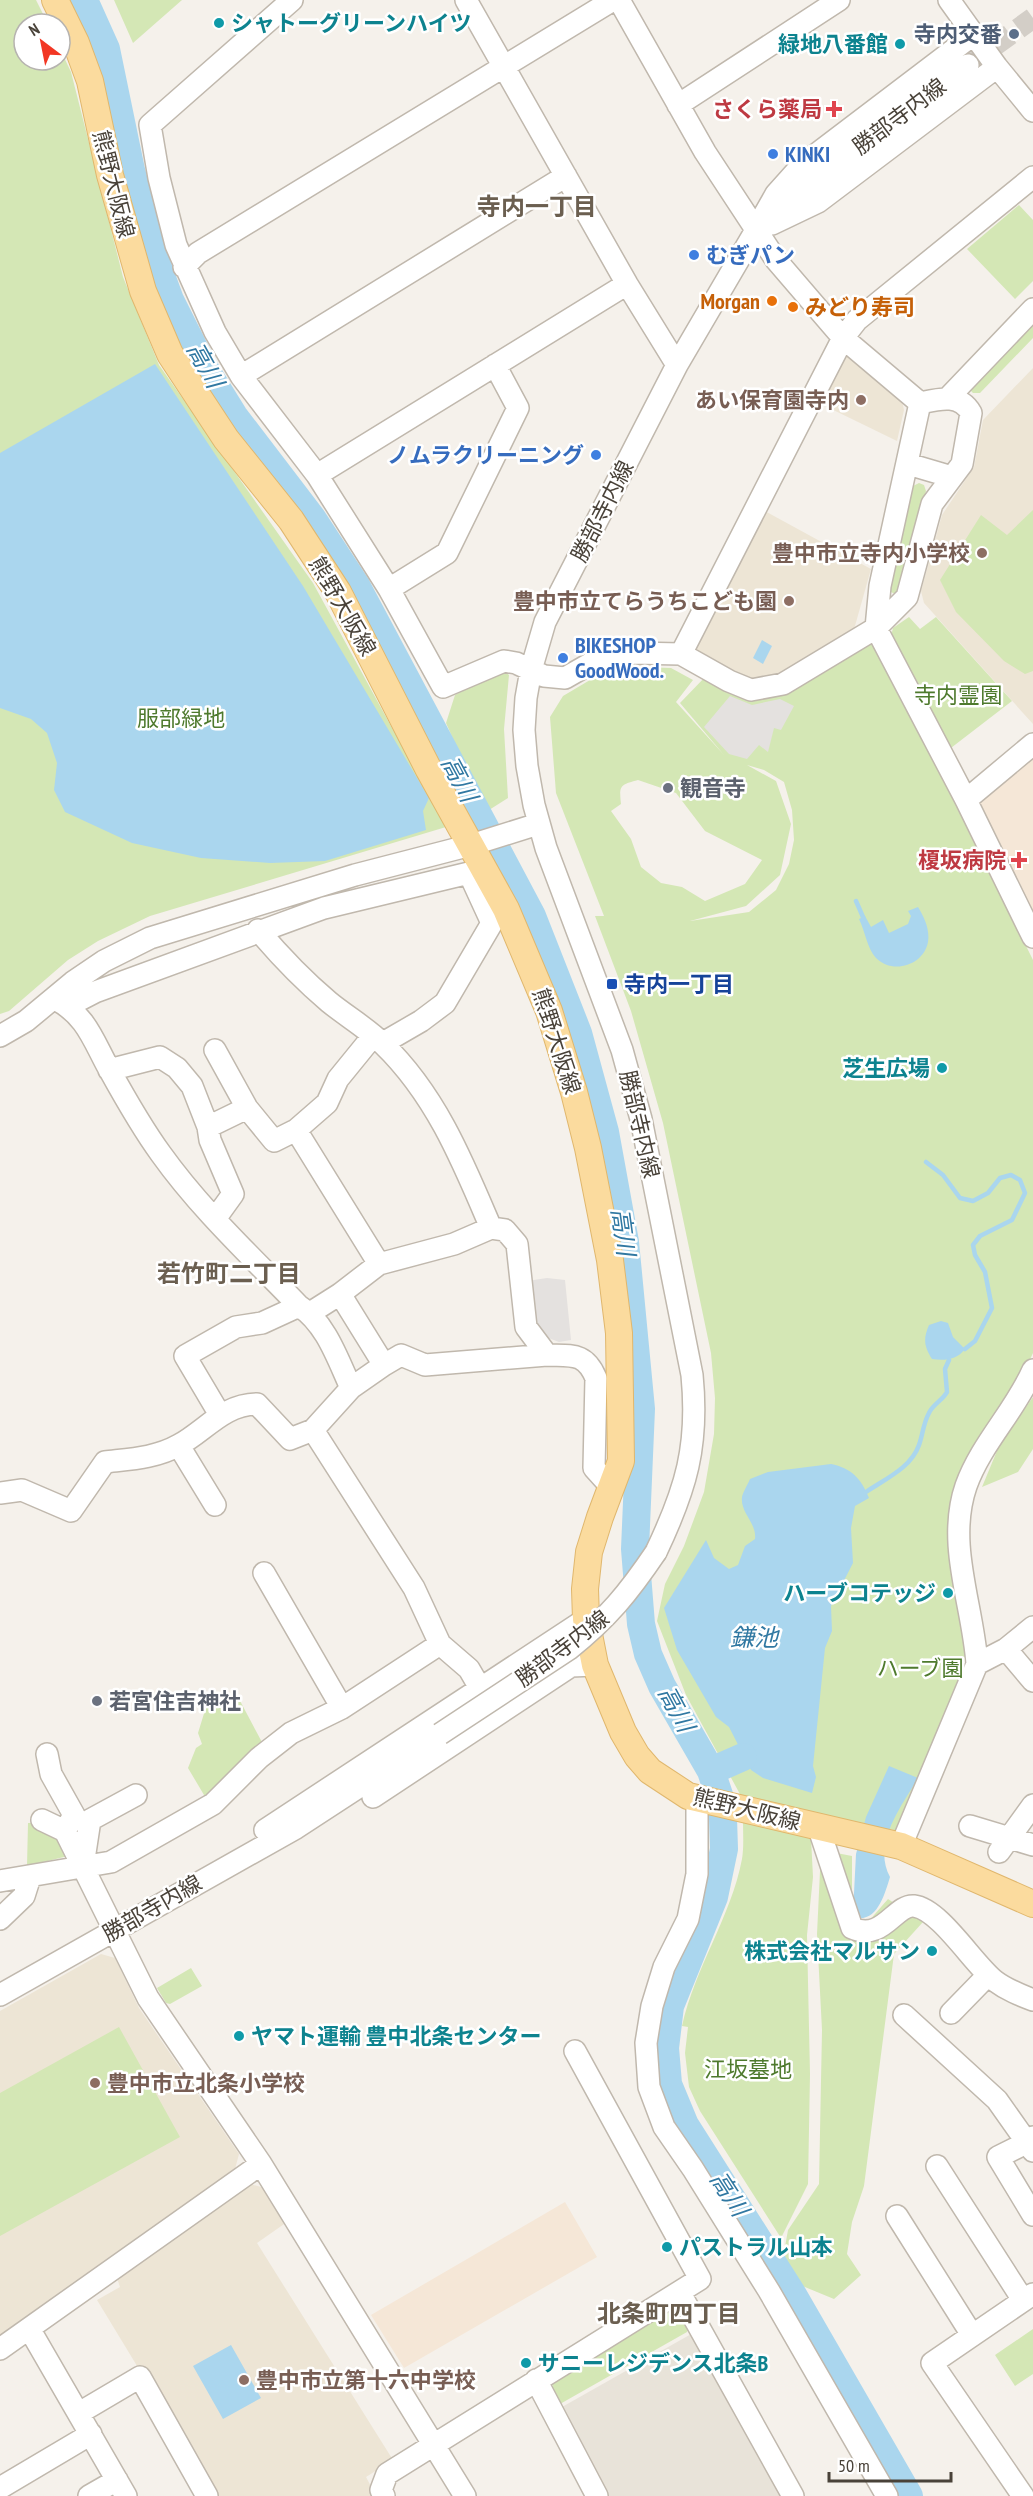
<svg xmlns="http://www.w3.org/2000/svg" width="1033" height="2496" font-family="'PT Sans Narrow','Noto Sans JP',sans-serif">
<style>
.residential{fill:#e8e3d9}
.commercial{fill:#f5e7d7}
.education{fill:#ede5d5}
.green{fill:#d4e7b5;fill-rule:evenodd}
.parking{fill:#e4e1df}
.water{fill:#aad6ee}
.lines{fill:none;stroke-linecap:round;stroke-linejoin:round}
.stream{stroke:#aad6ee;stroke-width:4.5}
.river{stroke:#aad6ee;stroke-width:28}
.minor-tunnel{stroke:#d3cec7;stroke-width:21;stroke-dasharray:21 10;stroke-linecap:butt}
.minor-casing{stroke:#c0b8ad;stroke-width:24}
.major-casing{stroke:#e0b76d;stroke-width:28}
.minor{stroke:#fff;stroke-width:21}
.major{stroke:#fbdb9e;stroke-width:26}
.minor-bridge-casing{stroke:#c0b8ad;stroke-width:24;stroke-linecap:butt}
.minor-bridge{stroke:#fff;stroke-width:21}
.culture-dot{fill:#0f9aa8;stroke:#fff;stroke-width:2}
.service-dot{fill:#5c6f8a;stroke:#fff;stroke-width:2}
.health-dot{fill:#e0444e;stroke:#fff;stroke-width:2}
.shop-dot{fill:#3f7fe0;stroke:#fff;stroke-width:2}
.food-dot{fill:#e8710a;stroke:#fff;stroke-width:2}
.education-dot{fill:#8d6e63;stroke:#fff;stroke-width:2}
.worship-dot{fill:#6b7280;stroke:#fff;stroke-width:2}
.transit-dot{fill:#1a4fb4;stroke:#fff;stroke-width:2}
.labels{text-anchor:middle;stroke-width:5;stroke-linejoin:round;paint-order:stroke}
.culture-label{font-size:22px;font-weight:bold;fill:#0d838f;stroke:#fff;text-anchor:start}
.service-label{font-size:22px;font-weight:bold;fill:#4e5e75;stroke:#fff;text-anchor:end}
.health-label{font-size:22px;font-weight:bold;fill:#be3a42;stroke:#fff;text-anchor:end}
.street-label{font-size:22px;fill:#494239;stroke:#fff}
.shop-label{font-size:22px;font-weight:bold;fill:#366cbe;stroke:#fff;text-anchor:start}
.food-label{font-size:22px;font-weight:bold;fill:#c56008;stroke:#fff;text-anchor:end}
.education-label{font-size:22px;font-weight:bold;fill:#785e54;stroke:#fff;text-anchor:end}
.park-label{font-size:22px;fill:#4e7a2d;stroke:#fff}
.worship-label{font-size:22px;font-weight:bold;fill:#5b616d;stroke:#fff;text-anchor:start}
.transit-label{font-size:22px;font-weight:bold;fill:#164399;stroke:#fff;text-anchor:start}
.neighbourhood-label{font-size:24px;font-weight:bold;fill:#6b5f50;stroke:#fff}
.water-label{font-size:24px;font-style:italic;fill:#3078a2;stroke:#fff}
</style>
<rect width="100%" height="100%" fill="#f5f1eb"/>
<path class="residential" d="M693,2333l94,163h-179l-46,-89z"/>
<path class="commercial" d="M1033,755v169l-59,-120z
M565,2202l32,55 -193,111 -33,-53z"/>
<path class="education" d="M851,355l50,41 3,14 -7,31 -78,-38 24,-46z
M1033,368v356l-109,-121 -3,-12 21,-76 32,-48 9,-47z
M763,510l108,59 -18,64 -72,44 -30,5 -54,-26 -4,-10z
M101,1954l14,4 24,50 100,146 -4,15 -235,169v-327z
M250,2184l18,5 19,33 -30,21 136,217 -27,17 10,19h-160l-119,-196 23,-13 -3,-9z"/>
<path class="green" d="M0,0h36l12,24h-24v36h36v-11l11,23 52,205 36,88 154,218 133,244 -296,89 -52,25 -30,19 -59,51 -9,3z
M114,0h68l-49,43z
M1019,205l14,15v61l-18,18 -48,-50z
M1033,318v20l-53,55h-7l-4,-4z
M919,483l5,2 2,6 -26,100 -5,3 -6,-3 -1,-4 25,-101z
M1033,510v161l-8,3 -21,-13 -48,-49 -16,-32 41,-65 26,20z
M909,617l11,12 16,-12 76,84 -65,50 -57,-111 3,-12z
M865,643l13,4 155,313v393l-18,38 -55,91 7,156 -5,40 -64,153 -157,-35 -55,-101 -29,-74 8,-37 19,-38 20,-54 10,-58 1,-36 -4,-45 -48,-230 -32,-112 -36,-95h9l-48,-123 -6,-76 13,-21 27,-16 49,-13 32,1 22,12 -17,22 48,53 -44,-52 26,-27 43,23zM747,765l17,5 20,12 8,28 2,30 -5,24 -13,26 -27,22 -59,9 56,-15 34,-31 11,-51 -15,-43zM638,780l38,13 29,38 57,29 -17,24 -40,17 -23,-14 -21,-4 -20,-16 -10,-28 -20,-28 10,-7c-2,-19 -1,-19 17,-24z
M503,670l6,5 -5,54 4,69 -19,12 -11,-15 -32,-72 9,-28z
M1033,1397v52l-15,23 -36,15 17,-41z
M238,1697l26,49 -57,54 -19,-32 8,-20 6,-4 -4,-11 8,-26z
M743,1822l68,16 2,39 -6,58 3,139 -2,110 -27,54 -81,-127 -11,-24 -4,-34 3,-26 -6,-1c13,-59 49,-109 60,-167 2,-12 1,-25 1,-37z
M28,1823h7l25,15 8,18 -41,10z
M821,1850l31,6v56l7,10h9l20,-23 35,23 -29,32 -30,232 -12,36 -5,32 14,21 -27,24 -34,-14 -17,-27 5,-28 31,-46 3,-154 -5,-96z
M191,1968l11,18 -32,18 -4,-1 -9,-15z
M119,2027l61,110 -180,99v-143z
M672,2309l8,2 9,14 -2,7 -127,72 -8,-16 2,-11z
M1033,2329v45l-18,12 -20,-31z"/>
<path class="parking" d="M730,696l22,9 28,-6 14,7 -13,24 -7,-2 -6,24 -9,-7 -12,14 -18,-5 -25,-27z
M547,1278l18,2 6,60 -12,2 -16,-6 -13,-16 -3,-39z"/>
<path class="water" d="M155,364l148,222 126,212 -6,13 3,19 -101,31 -55,2 -69,-5 -69,-15 -67,-31 -11,-22 3,-27 -10,-30 -16,-14 -31,-11v-255z
M762,640l10,6 -9,18 -10,-6z
M918,907c6,10 12,22 10,35 -4,23 -35,33 -52,16 -9,-10 -11,-27 -17,-39l6,-3 6,11 12,-7 6,13 19,-9 3,-8 -3,-5z
M941,1321l7,2 5,14 12,12c-8,11 -21,12 -33,10 -8,-13 -9,-20 -3,-34z
M831,1464c20,4 30,14 38,34l-14,8 -4,22 2,35 -22,43 1,25 -7,17 -12,118 3,11 -4,16 -49,-15 -12,-8 -22,-43 -13,-10 -39,-67 -13,-42 42,-68 8,18 15,11 9,-4 7,-19 10,-7c2,-16 -15,-26 -13,-42 1,-5 6,-13 8,-18l18,-7z
M889,1766l29,12c-17,29 -46,66 -28,99 -5,16 -12,44 -33,41l-4,-6 3,-58 10,-37z
M231,2345l30,53 -38,21 -30,-53z"/>
<g class="lines">
<path class="stream" d="M856,901l7,16
M926,1162l17,13 17,23 13,3 15,-8 12,-15 11,-3 9,5 5,13 -13,27 -32,16 -7,9 2,10 10,17 7,36 -17,33 -10,8
M866,1492c19,-13 45,-24 53,-47 4,-11 4,-21 10,-32 4,-9 14,-13 18,-21l-2,-23 4,-9"/>
<path class="river" d="M84,0l22,49 25,121 21,81 18,49 33,66 31,50 78,102 45,69 175,329 46,117 27,99 20,110 16,167 -6,140 6,75 7,30 14,32 49,85 8,24 4,23 1,31 -10,48 -44,109 -5,42 3,36 17,41 108,170 116,201
M711,1771l32,-14"/>
<path class="minor-tunnel" d="M968,65l65,-47"/>
<g class="minor-casing">
<path id="minor" d="M292,0l-142,125 9,53 17,67 39,87 26,44 76,99 72,114 54,98 61,-26 12,2 28,13 21,2 28,-16 41,-9 47,1 48,27 22,9 32,-6 93,-56 31,-31 25,-93 30,-40 9,-51c-11,-20 -32,-14 -51,-10l-40,183 -4,42 90,172 67,137
M466,0l161,284 50,81
M619,0l86,152 71,108 67,78 77,65
M949,0l48,67 36,44
M678,105l161,-105
M763,217l13,-23 26,-29 171,-130
M772,224l46,-22 179,-135
M184,267l14,-14 415,-253
M241,376l325,-200
M948,398l85,-89
M908,464l44,13
M317,475l310,-191
M389,589l58,-36 71,-145 -23,-43
M681,654l162,-316 14,-18 176,-143
M966,800l67,-56
M258,930c22,26 45,50 71,72 17,14 38,26 54,42 53,51 80,118 108,184
M55,999c31,16 38,41 54,70 16,29 33,59 52,85 40,56 91,103 138,152 27,17 39,54 52,82l-38,42 101,158 26,56 29,25 11,19
M68,1006l27,-14 229,-84 145,-35 23,50 -47,80 -24,18 -38,22
M0,1036l26,-15 47,-39 31,-21 46,-23 205,-63 116,-30 67,-21
M215,1050l32,58 27,33 22,-11 31,-27 11,-24 35,-43
M109,1070l51,-13 17,11 15,18 16,41 2,13 23,54 -18,25
M208,1127l39,-19
M296,1130l83,134
M340,1294l44,71 -33,23
M310,1313l30,-19 39,-30 75,-20 37,-16 14,2 12,14 9,83 21,28c25,1 38,-3 49,23l-2,90 18,20
M384,1365l17,-10 24,10 122,-10
M220,1415l-35,-59 51,-29 26,-4 37,-17
M179,1446l36,59
M0,1493l22,-3 49,21 34,-49c25,-3 51,-4 74,-17 26,-14 45,-41 78,-41l33,35 23,-9
M656,1552c30,-63 43,-106 36,-177l-51,-256 -19,-69 -76,-202 -12,-43 -7,-39 -3,-36 2,-32 5,-28 14,-48 132,-257 79,-135 50,-44 162,-121
M264,1573l78,135
M1006,1649l27,32
M977,1664c-4,-59 -31,-120 -11,-178 15,-42 49,-75 67,-116
M47,1754l4,20 23,41 -9,16 83,167 113,166 204,332
M373,1797l198,-131 24,-1
M697,1800v74l-9,45 -24,48 -12,39 -6,37 3,44 15,40 29,42 76,122 118,205
M42,1820l23,11
M818,1826l34,102c31,14 43,-24 62,-22 26,3 60,59 81,75 12,9 25,14 38,19
M970,1826l63,19
M265,1830l321,-211
M901,1846l76,-182 29,-15 27,-22
M999,1852l34,-47
M83,1866l7,-46 46,-25
M0,1881l111,-19 102,-58 46,-46 32,-25 51,-25 98,-64
M0,1919l24,-23 6,-19
M0,1995l296,-167 144,-94
M951,2013l37,-38
M904,2015l93,85 36,51
M1033,2137l-5,5 -30,15 35,58
M937,2166l86,134
M897,2216l75,119
M680,2293l113,203
M30,2330l96,166
M0,2349l261,-185
M536,2380l61,116
M79,2413l61,-36 67,119
M0,2488l91,-54
M89,2496l28,-16
M384,2496l-3,-6 6,-16 313,-195 -125,-228
M1023,2496l-91,-133 101,-69"/>
</g>
<g class="major-casing">
<path id="major" d="M55,0l21,43 14,38 20,94 33,116 27,63 56,85 65,81 47,72 91,178 77,139 43,102 25,81 14,56 22,112 9,73 2,128 -21,56 -11,35 -4,37 1,30 9,46 28,67 14,24 13,15 38,25 213,50 132,58"/>
</g>
<use href="#minor" class="minor"/>
<use href="#major" class="major"/>
<g class="minor-bridge-casing">
<path id="minor-bridge" d="M440,1734l129,-85c39,-31 60,-57 87,-97"/>
</g>
<use href="#minor-bridge" class="minor-bridge"/>
</g>
<g class="culture-dot">
<circle cx="219" cy="23" r="6"/>
<circle cx="900" cy="44" r="6"/>
<circle cx="942" cy="1068" r="6"/>
<circle cx="948" cy="1593" r="6"/>
<circle cx="932" cy="1951" r="6"/>
<circle cx="239" cy="2036" r="6"/>
<circle cx="667" cy="2247" r="6"/>
<circle cx="526" cy="2363" r="6"/>
</g>
<circle class="service-dot" cx="1014" cy="34" r="6"/>
<g class="health-dot">
<path d="M831 100h6v6h6v6h-6v6h-6v-6h-6v-6h6z"/>
<path d="M1016 851h6v6h6v6h-6v6h-6v-6h-6v-6h6z"/>
</g>
<g class="shop-dot">
<circle cx="773" cy="154" r="6"/>
<circle cx="694" cy="255" r="6"/>
<circle cx="596" cy="455" r="6"/>
<circle cx="563" cy="658" r="6"/>
</g>
<g class="food-dot">
<circle cx="772" cy="301" r="6"/>
<circle cx="793" cy="307" r="6"/>
</g>
<g class="education-dot">
<circle cx="861" cy="400" r="6"/>
<circle cx="982" cy="553" r="6"/>
<circle cx="789" cy="601" r="6"/>
<circle cx="95" cy="2083" r="6"/>
<circle cx="244" cy="2380" r="6"/>
</g>
<g class="worship-dot">
<circle cx="668" cy="788" r="6"/>
<circle cx="97" cy="1701" r="6"/>
</g>
<rect class="transit-dot" x="606" y="978" width="12" height="12" rx="3"/>
<g class="labels">
<g class="culture-label">
<text x="231" y="31">シャトーグリーンハイツ</text>
<text x="888" y="52" text-anchor="end">緑地八番館</text>
<text x="930" y="1076" text-anchor="end">芝生広場</text>
<text x="936" y="1601" text-anchor="end">ハーブコテッジ</text>
<text x="920" y="1959" text-anchor="end">株式会社マルサン</text>
<text x="251" y="2044">ヤマト運輸 豊中北条センター</text>
<text x="679" y="2255">パストラル山本</text>
<text x="538" y="2371">サニーレジデンス北条B</text>
</g>
<g class="service-label">
<text x="1002" y="42">寺内交番</text>
</g>
<g class="health-label">
<text x="822" y="117">さくら薬局</text>
<text x="1006" y="868">榎坂病院</text>
</g>
<g class="street-label">
<text transform="translate(899 116) rotate(-37)" y="8">勝部寺内線</text>
<text transform="translate(114 184) rotate(76)" y="8">熊野大阪線</text>
<text transform="translate(602 511) rotate(-63)" y="8">勝部寺内線</text>
<text transform="translate(343 606) rotate(60)" y="8">熊野大阪線</text>
<text transform="translate(557 1041) rotate(72)" y="8">熊野大阪線</text>
<text transform="translate(640 1124) rotate(77)" y="8">勝部寺内線</text>
<text transform="translate(562 1648) rotate(-37)" y="8">勝部寺内線</text>
<text transform="translate(747 1809) rotate(14)" y="8">熊野大阪線</text>
<text transform="translate(152 1908) rotate(-30)" y="8">勝部寺内線</text>
</g>
<g class="shop-label">
<text x="785" y="162">KINKI</text>
<text x="706" y="263">むぎパン</text>
<text x="584" y="463" text-anchor="end">ノムラクリーニング</text>
<text x="575" y="653">BIKESHOP<tspan x="575" dy="25">GoodWood.</tspan></text>
</g>
<g class="food-label">
<text x="760" y="309">Morgan</text>
<text x="805" y="315" text-anchor="start">みどり寿司</text>
</g>
<g class="education-label">
<text x="849" y="408">あい保育園寺内</text>
<text x="970" y="561">豊中市立寺内小学校</text>
<text x="777" y="609">豊中市立てらうちこども園</text>
<text x="107" y="2091" text-anchor="start">豊中市立北条小学校</text>
<text x="256" y="2388" text-anchor="start">豊中市立第十六中学校</text>
</g>
<g class="park-label">
<text x="958" y="703">寺内霊園</text>
<text x="181" y="726">服部緑地</text>
<text x="920" y="1676">ハーブ園</text>
<text x="748" y="2077">江坂墓地</text>
</g>
<g class="worship-label">
<text x="680" y="796">観音寺</text>
<text x="109" y="1709">若宮住吉神社</text>
</g>
<g class="transit-label">
<text x="624" y="992">寺内一丁目</text>
</g>
<g class="neighbourhood-label">
<text x="537" y="215">寺内一丁目</text>
<text x="229" y="1282">若竹町二丁目</text>
<text x="669" y="2322">北条町四丁目</text>
</g>
<g class="water-label">
<text transform="translate(205 365) rotate(61)" y="8">高川</text>
<text transform="translate(459 779) rotate(62)" y="8">高川</text>
<text transform="translate(623 1232) rotate(82)" y="8">高川</text>
<text x="754" y="1646">鎌池</text>
<text transform="translate(676 1709) rotate(62)" y="8">高川</text>
<text transform="translate(729 2194) rotate(57)" y="8">高川</text>
</g>
</g>
<g transform="translate(42 42) rotate(328)"><circle r="28" fill="#ffffff" stroke="#b6b3b0" stroke-width="1.5"/>
<path d="M0-4.5L10 22L0 15L-10 22Z" fill="#f23724"/>
<text y="-9" font-size="16" font-weight="bold" text-anchor="middle" fill="#494239">N</text>
</g>
<path d="M829 2472v9h122v-9" fill="none" stroke="#494239" stroke-width="3"/>
<text x="838" y="2472" font-size="18" fill="#494239" stroke="#ffffff" stroke-width="4.5" paint-order="stroke">50 m</text>
</svg>
